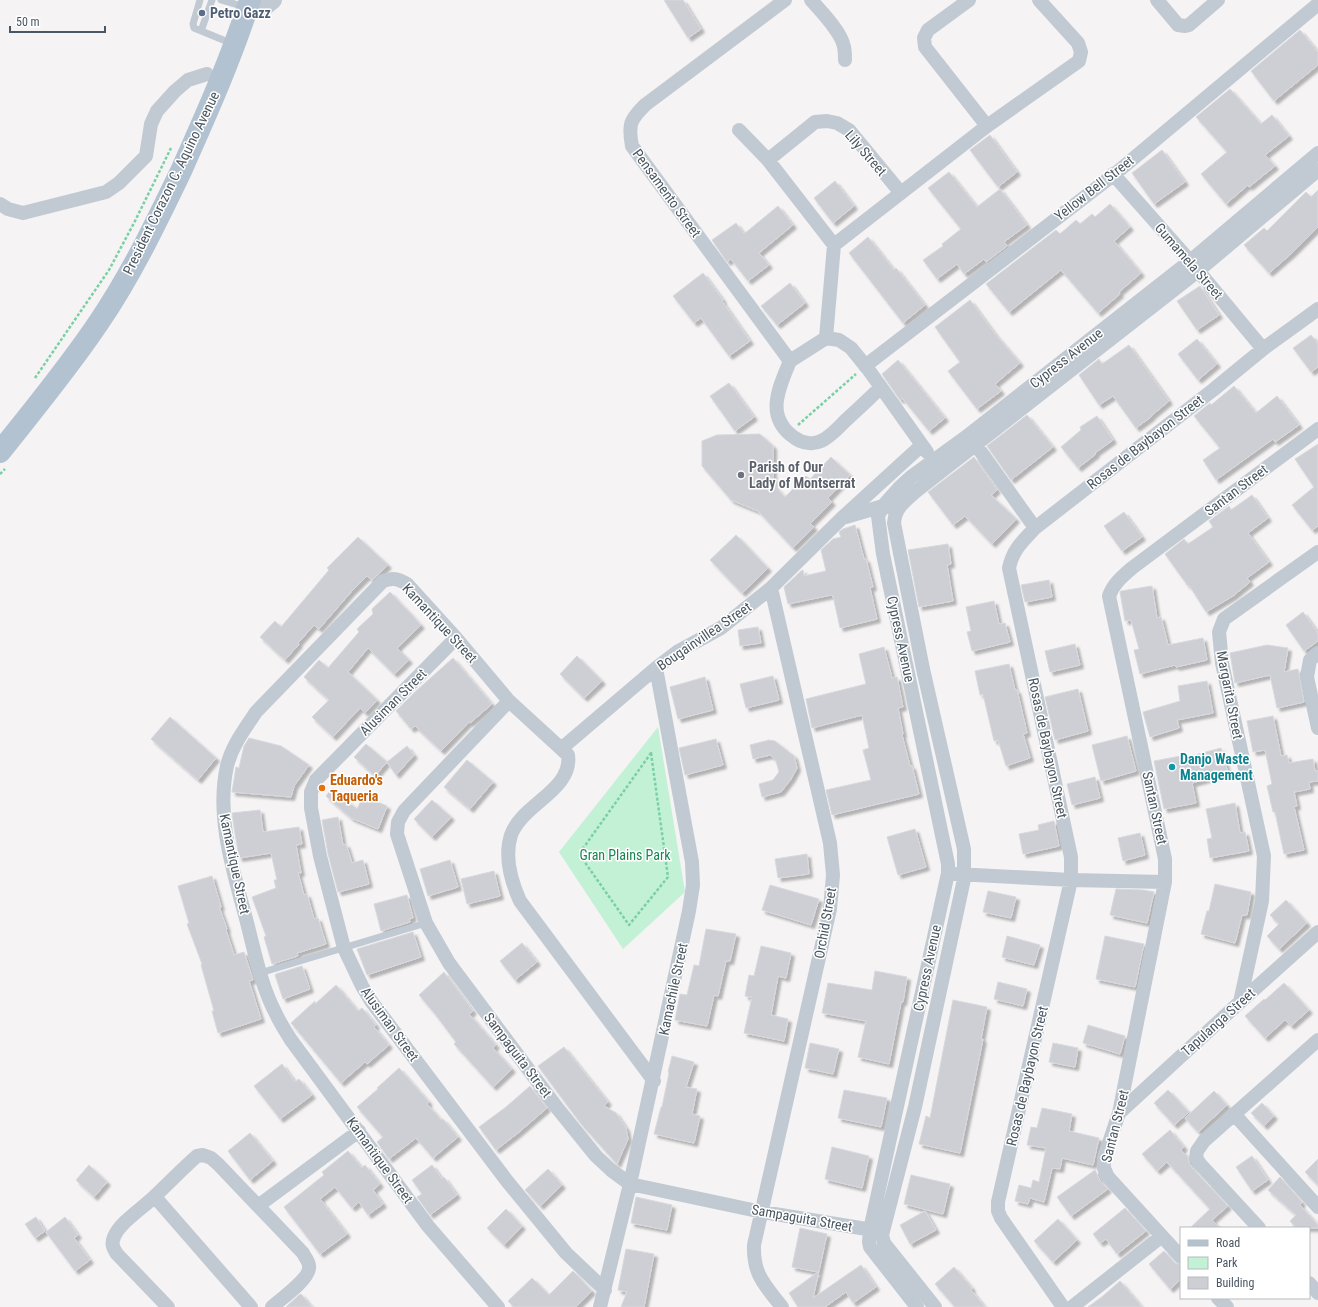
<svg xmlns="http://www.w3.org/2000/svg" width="1318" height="1307" font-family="'Roboto Condensed',sans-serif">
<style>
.green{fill:#c3f1d5}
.building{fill:#cdcfd5;stroke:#d7d9de;filter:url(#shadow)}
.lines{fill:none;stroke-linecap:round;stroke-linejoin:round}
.path{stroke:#7ad0a6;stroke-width:2.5;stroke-dasharray:3 2;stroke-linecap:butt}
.service{stroke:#c1cad2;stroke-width:7}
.minor{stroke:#c1cad2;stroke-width:14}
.tertiary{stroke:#c1cad2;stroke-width:18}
.primary{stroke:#b3c2d1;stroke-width:22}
.service-dot{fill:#5c6f8a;stroke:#fff;stroke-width:1.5}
.worship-dot{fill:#6b7280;stroke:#fff;stroke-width:1.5}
.culture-dot{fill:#0f9aa8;stroke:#fff;stroke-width:1.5}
.food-dot{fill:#e8710a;stroke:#fff;stroke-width:1.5}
.labels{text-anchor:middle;stroke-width:3;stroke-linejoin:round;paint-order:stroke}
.service-label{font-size:14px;font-weight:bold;fill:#4e5e75;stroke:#fff;text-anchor:start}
.street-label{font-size:14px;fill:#4a5661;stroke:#fff}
.worship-label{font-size:14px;font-weight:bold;fill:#5b616d;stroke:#fff;text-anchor:start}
.culture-label{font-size:14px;font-weight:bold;fill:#0d838f;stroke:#fff;text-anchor:start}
.food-label{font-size:14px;font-weight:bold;fill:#c56008;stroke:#fff;text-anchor:start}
.park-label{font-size:14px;fill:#17864f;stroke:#fff}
</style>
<defs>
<filter id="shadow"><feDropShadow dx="3.5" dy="3.5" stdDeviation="1" flood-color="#0004"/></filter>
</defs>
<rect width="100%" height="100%" fill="#f5f3f3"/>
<path class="green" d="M658,727l27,165 -62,57 -64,-97z"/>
<path class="building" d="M664,0h19l18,29 -13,9z
M1300,30l18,22v13l-44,36 -23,-30z
M1230,89l31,35 11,-9 17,21 -24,19 10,11 -26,21 -1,-2 -22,19 -25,-30 26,-22 -31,-35z
M990,135l27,37 -19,15 -28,-37z
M1162,150l23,32 -31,22 -22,-31z
M949,172l28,35 23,-18 27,36 -23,17 3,4 -21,16 -2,-3 -20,15 -7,-10 -20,15 -14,-19 20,-14 -1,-2 19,-15 -33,-41z
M835,181l19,25 -21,17 -19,-25z
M1318,190v37l-26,26 -23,20 -25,-28 20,-17 3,3 39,-39 5,5z
M1110,204l20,23 -16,14 27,32 -22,19 1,2 -22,19 -37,-43 -52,42 -23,-28 70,-54 4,4 16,-14 4,4 12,-10 3,3z
M778,206l15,19 -34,28 10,12 -21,16 -17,-22 -4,3 -15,-22 24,-17 8,11z
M868,237l26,33 2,-2 29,37 -22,18 -54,-70z
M703,273l20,27 -1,1 28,40 -21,15 -28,-38 -7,5 -21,-27z
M790,283l15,20 -28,22 -16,-19z
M1200,286l19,29 -22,15 -20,-29z
M970,300l25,34 25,29 -25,21 6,7 -24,18 -29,-38 12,-9 -25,-35z
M1311,335l7,9v23l-7,5 -18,-24z
M1197,339l20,25 -19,16 -20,-26z
M1129,345l40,56 -18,15v1l-15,11 -23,-32 -14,9 -20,-30 20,-16 3,5z
M898,360l47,58 -16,13 -27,-33 -2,2 -18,-26z
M729,383l25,34 -19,14 -25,-35z
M1234,386l22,27 21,-17 22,29 -24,17 -2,-3 -57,41 -13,-20 17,-12 -26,-32 16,-13 1,2z
M1027,415l26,32 -42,33 -24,-34z
M1097,416l16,24 -18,13 1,1 -18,14 -17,-21 20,-17 -1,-3z
M760,434l13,12v38l12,13 21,-21 4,3 21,-22 19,18 -22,23 4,4 -22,22 4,3 -21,21 -35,-37 -27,-11 -29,-34v-25l15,-6z
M1318,444v82l-6,4 -20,-25 22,-18 -19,-28z
M974,457l23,33 -6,5 25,24 -24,25 -27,-28 -12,9 -25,-33z
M1252,495l16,23 -20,15 21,29 -22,16 3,4 -17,14 -27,16 -17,-27 -1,1 -23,-32 19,-15 4,5 25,-17 -4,-6 20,-15 2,4z
M1124,512l18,25 -20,14 -18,-25z
M855,525l9,34h2l7,28 -3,1 7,31 -37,9 -7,-32 -2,-1 -43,9 -4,-17 17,-16 2,-1 1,6 22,-5 -5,-21 12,-11 8,-2 -2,-5 4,-3z
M736,535l32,33 -26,25 -32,-33z
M358,537l30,28 -16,15 -5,-4 -16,16 -32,37 -5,-4 -16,18 1,1 -14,16 -25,-23 15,-16 6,6 48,-57 -2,-2z
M948,544l3,20 -4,1 6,36 -34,6 -11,-57z
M1049,580l3,17 -27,5 -4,-17z
M1152,586l5,32 4,-1 7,28 35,-7 4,22 -31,7 -1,-2 -35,9 -6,-24 5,-1 -8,-29 -6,1 -5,-29 1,-1z
M390,592l31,33 -24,23 12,12 -15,14 -26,-26 -20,24 29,28 -12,13 -5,-5 -27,29 -21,-20 17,-17 -25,-23 15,-17 9,8 31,-36 -2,-3 16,-15 -1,-5z
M994,601l5,23 6,-1 5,19 -38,9 -5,-19 4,-1 -5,-24z
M1303,612l15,21v8l-14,10 -18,-26z
M758,627l3,16 -21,3 -2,-16z
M1075,644l5,21 -30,7 -5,-21z
M1267,645l21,3 -4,24 14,-3 6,33 -27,6 -7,-33 -35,8 -5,-30z
M884,647l8,31 5,-1 6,30 -5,1 5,26 -1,1 8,31h2l7,28 -87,21 -6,-25 45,-10 -8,-30 6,-2 -7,-33 -50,13 -6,-29 60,-15 -7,-30z
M577,656l25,25 -18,17 -24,-24z
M453,658l39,46 -22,19 -1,-1 -28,29 -26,-25 -4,3 -15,-18 20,-20z
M1009,664l6,26h2l4,17 6,26 -4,1 7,24 -24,8 -8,-26 -4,1 -11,-47 -3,1 -5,-24z
M773,676l6,24 -33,8 -6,-24z
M705,677l8,33 -35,9 -8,-32z
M1207,681l6,32 -36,7 2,8 -29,9 -7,-25 37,-11 -2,-15z
M1078,689l10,42 -33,9 -10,-43z
M1273,716l8,40 6,-1 2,8 24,-4 2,12h3v10l-9,1 1,7 -16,3 3,14 -3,1 10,43 -20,4 -9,-42h-2l-6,-26 5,-2 -7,-34 -12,2 -6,-31z
M170,717l46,41 -18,22 -47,-41z
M1127,736l9,35 -35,10 -9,-36z
M249,738l32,8 28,19 -15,21 -3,11 -59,-5 4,-25 3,1 5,-22z
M716,739l7,26 -38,10 -6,-27z
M769,740l6,1 19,15 3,12 -6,11 -10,13 -19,5 -3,-13 14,-4 6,-8 -3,-11 -6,-6 -17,4 -3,-14z
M366,744l21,18 -12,14 -21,-19z
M407,746l7,9 -18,20 -9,-13z
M1221,748l7,25 -36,10 4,20 -32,6 -10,-48 32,-6 1,2z
M467,760l26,22 -23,27 -26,-22z
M1095,777l5,21 -28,7 -5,-21z
M332,788l25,21 6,-13 24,10 -9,23 -27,-11 -25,-22z
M432,800l19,17 -19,20 -18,-18z
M1235,803l5,30 5,-1 4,19 -39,7 -3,-19 5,-1 -6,-29z
M260,810l3,22 36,-5 3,17 -6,1 5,28h-3l6,22 3,-1 7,25 4,-1 8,26 -29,9 1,3 -26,8 -8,-27 2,-1 -14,-39 24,-9 -2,-8h3l-6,-27 -32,5 -6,-37 -1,-8z
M338,817l5,28 3,-1 6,19 11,-3 6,24 -31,8 -10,-38 -6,-34z
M1054,821l5,25 -36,8 -4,-20 20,-4 -1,-5z
M915,829l11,38 -28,8 -11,-38z
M1140,833l5,22 -22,6 -5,-23z
M807,854l2,20 -31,4 -3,-19z
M450,860l8,27 -30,9 -8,-27z
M494,871l6,25 -33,8 -6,-25z
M212,876l9,31h-2l8,22 -1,1 8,25 10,-3 9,28 -4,1 12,38 -43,14 -6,-22h2l-13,-46 1,-1 -15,-40 2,-1 -11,-37z
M1215,884l36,8 -4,23h-5l-7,28 -34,-9 6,-23h2z
M770,885l49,14 -8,26 -49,-15z
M1116,889l27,1 11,2 -7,31 -37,-8z
M988,891l28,6 -5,21 -28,-6z
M407,895l6,23 -4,1 1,3 -29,9 -7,-27z
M1286,900l21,23 -28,26 -12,-13 12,-12 -9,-9z
M706,929l30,5 -6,27h-4l-8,35 -4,-1 -7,31 -32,-6 5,-26 7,1 7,-30 5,1z
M413,932l8,25 -54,18 -10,-26z
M1007,936l33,9 -6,20 -32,-8z
M1105,936l39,8 -9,43 -39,-8z
M522,943l15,19 -22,18 -15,-19z
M761,946l30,7 -5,25 -8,-2 -7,39 17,4 -4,22 -40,-8 8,-36 -7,-1 4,-21 5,1z
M302,966l8,23 -27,10 -8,-24 1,-1z
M875,971l32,6 -4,25h-2l-12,62 -31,-7 8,-36 -44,-8 6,-30 44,7z
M444,972l29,39 -4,3 27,31 -3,3 19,21 -19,18 -39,-43 2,-2 -21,-28 -16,-19z
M998,982l29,7 -4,17 -29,-7z
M1284,983l25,27 -18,16 -6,-6 -20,18 -20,-22 19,-17 1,1z
M336,985l22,26 4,-3 14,17 -2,2 15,18 -22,19 -2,-2 -24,21 -50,-60 24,-22v3z
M953,1000l34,7 -6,32h2l-23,114 -41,-9 7,-28 4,2z
M1088,1025l37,11 -5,18 -37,-11z
M810,1043l29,6 -6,25 -28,-6z
M1053,1043l25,5 -3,19 -26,-5z
M564,1047l44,55 -4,4 12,7 10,15 2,11 -11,25 -36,-40 -43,-58z
M672,1056l22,6 -8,25 11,2 -5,25 8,2 -6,27 -40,-9 7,-27h1l7,-34 -1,-1z
M282,1064l13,18 4,-3 13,16 -32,24 -26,-33z
M399,1068l30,34 -2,2 14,16 2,-1 15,18 -25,21 -17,-20 -27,21 -12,-17 6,-5 -26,-30 21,-18 -1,-1z
M530,1086l17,22 -29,25 -22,17 -17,-23 27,-20z
M844,1090l43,8 -6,29 -43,-9z
M1168,1090l21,22 -15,13 -20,-22z
M1214,1091l13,14 -29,27 -13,-14z
M1262,1103l12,13 -10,10 -13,-13z
M1042,1108l30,6 -3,17 30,7 -6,27 -31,-7 -2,11 -8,-1 -8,34 -14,-4 -2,6 -13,-3 4,-16 12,3 2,-8 6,2 7,-34 -19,-3 4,-18 6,1z
M1170,1130l14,17 -3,3 7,7 1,6 4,6 35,37 -16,14 8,8h-30l20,-19 -43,-47 -10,9 -15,-17z
M250,1133l23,28 -23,19 -22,-29z
M832,1147l37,9 -7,32 -37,-9z
M348,1151l14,17 3,-3 15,19 -7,6 10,14 -15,11 -9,-13 -7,6 -17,-21 -15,12 27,35 -27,20 -36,-47 40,-32 -2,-3z
M1252,1156l16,24 -16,11 -16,-24z
M1318,1159v26l-13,-13z
M89,1165l18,17 -13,15 -18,-17z
M432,1165l10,14 2,-2 13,18 -27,20 -13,-18 5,-3 -10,-14z
M548,1169l14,16 -22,21 -15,-16z
M1095,1170l5,11 8,8 -37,27 -14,-19z
M911,1175l39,9 -7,30 -39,-10z
M1280,1177l22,25 -2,3 18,20v3h-22l-6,-7 6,-6 -28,-25z
M636,1197l36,8 -5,25 -36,-7z
M1125,1208l21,23 -29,23 -11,-15 -6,4 -7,-9z
M506,1209l16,17 -18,19 -17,-17z
M925,1211l11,19 -26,14 -10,-19z
M36,1217l9,14 -10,7 -10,-14z
M65,1217l13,18 -4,3 16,22 -15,11 -29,-39z
M1058,1219l19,21 -24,22 -19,-21z
M800,1228l27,6 -14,64 48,-33 15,22 -23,16 -7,-11 -21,15h-27l-9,-14 29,-21 -26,-5z
M626,1249l28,5 -10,53h-23l6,-15 -9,-2z
M1164,1251l11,12 6,2v14l-11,10 -21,-25z
M954,1267l18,21 -1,2 14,17h-30l-20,-23z
M573,1271l19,20 -16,16h-62l-6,-6 24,-23 17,17z
M1120,1281l22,26h-54l15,-11z
M301,1294l11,13h-26l13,-12z"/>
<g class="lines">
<path class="path" d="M35,378l74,-108 26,-49 36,-73
M798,425l58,-51
M0,474l5,-5
M651,753l17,124 -39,48 -50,-71z"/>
<path class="service" d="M200,0l-7,24 1,4 39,16
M221,0l24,7
M201,31l11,-31
M260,973l166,-50"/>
<path class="minor" d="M785,0l-140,105c-15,15 -17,19 -13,41l158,215c-11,27 -26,56 5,77 7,5 18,7 26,3 9,-4 17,-13 24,-20 12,-11 24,-22 36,-34
M811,0c10,11 31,33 33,47 1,4 1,9 1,13
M969,0l-41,30 -4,8 1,9 62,79
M1157,0l21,25 7,1 4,-1 29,-25
M739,130l29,30 66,85 -8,93
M768,160l47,-38 12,-1 10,2 12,7 52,63
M1113,174l77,87 73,88
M0,204l8,5 15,4 83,-21 13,-9 27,-27 5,-32 6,-13 18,-20 13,-11 19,-6
M834,245l153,-119 92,-65 2,-9 -3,-9 -39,-43
M790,361l36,-23 13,2 12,8 17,21 59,83
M865,366l251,-193 202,-169
M970,440l6,5 59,83
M846,517l37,-11 5,1
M771,588l59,255 3,32 -3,34 -76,336c-1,30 11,40 28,62
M456,638l-140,142 -5,12v16l9,48 24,92 18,38 9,15 136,180 59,72 39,37
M1318,653l-8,7 -3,17 11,51
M509,701l-105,110 -6,11 -1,12 29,89 23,40 109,146 38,47 15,14 19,14 132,28 117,19
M562,748l94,-80 21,-16 44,-24 50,-40 71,-70 80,-73
M956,874l115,6 94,2
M1240,1002l22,-101 2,-45 -42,-193 -3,-31 5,-13 94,-67
M1119,1113l121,-111 78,-70
M1234,1114l84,93
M155,1197l96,110
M258,1206l101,-75
M1259,1228l-59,-64 -4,-6 1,-7 7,-10 114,-101
M1181,1257l-73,-80 -4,-9v-10l15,-45 46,-231v-23l-56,-263c4,-12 14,-20 23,-28l186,-139
M1309,1283l9,10
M1218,1298l9,9
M168,1307l-51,-53c-4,-6 -6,-10 -3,-17 6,-15 29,-29 41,-41 14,-13 27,-27 42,-40l6,-1 8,3 7,6 85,89c2,5 7,9 6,15 0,11 -28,31 -37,39
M498,1307l-70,-81 -137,-186c-5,-8 -11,-17 -15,-26 -16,-30 -22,-66 -31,-99 -13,-48 -29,-100 -18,-149 5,-21 18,-37 29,-54l127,-131c10,-4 15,-2 24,3l49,54 53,63 59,54c5,35 -46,49 -57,80 -7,22 0,46 9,66l134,180
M600,1307l30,-123 59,-273 4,-26 -1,-23 -36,-194
M917,1307l-47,-60 -1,-5 1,-12 78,-357v-9l-65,-310 -5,-38 5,-10 17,-19 11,-10 55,-40 224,-176 128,-108
M935,1307l-51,-64 -2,-8 33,-128 49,-228v-30l-41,-180 -29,-146c1,-15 10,-21 21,-31l283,-221 120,-101
M1063,1307l-62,-89 -3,-7v-9l73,-322v-23l-62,-289c4,-19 14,-27 26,-40l178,-138 50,-41 55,-40
M1072,1307l90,-71"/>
<path class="tertiary" d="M262,9l11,-9"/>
<path class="primary" d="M0,452c34,-43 69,-85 99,-130 32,-47 57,-99 82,-151 25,-56 50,-112 69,-171"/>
</g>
<circle class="service-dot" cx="202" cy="13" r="4"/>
<circle class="worship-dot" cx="741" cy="475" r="4"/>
<circle class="culture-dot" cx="1172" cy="767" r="4"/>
<circle class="food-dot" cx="322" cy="788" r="4"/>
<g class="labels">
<g class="service-label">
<text x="210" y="18">Petro Gazz</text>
</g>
<g class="street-label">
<text transform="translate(866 153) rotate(49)" y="5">Lily Street</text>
<text transform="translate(171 183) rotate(-64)" y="5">President Corazon C. Aquino Avenue</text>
<text transform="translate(1094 188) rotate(-38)" y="5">Yellow Bell Street</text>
<text transform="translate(667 193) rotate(54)" y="5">Pensamento Street</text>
<text transform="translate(1189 261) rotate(49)" y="5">Gumamela Street</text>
<text transform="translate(1066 358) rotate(-38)" y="5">Cypress Avenue</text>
<text transform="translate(1145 442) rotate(-38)" y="5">Rosas de Baybayon Street</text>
<text transform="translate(1236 490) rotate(-37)" y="5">Santan Street</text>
<text transform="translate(440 623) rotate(47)" y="5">Kamantique Street</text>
<text transform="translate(704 636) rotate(-34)" y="5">Bougainvillea Street</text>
<text transform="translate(901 639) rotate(78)" y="5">Cypress Avenue</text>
<text transform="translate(1230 695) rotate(79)" y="5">Margarita Street</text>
<text transform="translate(393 702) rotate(-45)" y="5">Alusiman Street</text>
<text transform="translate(1048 748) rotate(78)" y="5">Rosas de Baybayon Street</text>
<text transform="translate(1155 808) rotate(78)" y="5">Santan Street</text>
<text transform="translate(235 864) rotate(78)" y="5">Kamantique Street</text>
<text transform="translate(825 923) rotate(-80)" y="5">Orchid Street</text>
<text transform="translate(927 968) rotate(-78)" y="5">Cypress Avenue</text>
<text transform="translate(673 989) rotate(-78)" y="5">Kamachile Street</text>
<text transform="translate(1218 1022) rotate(-42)" y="5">Tapulanga Street</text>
<text transform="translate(390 1024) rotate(54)" y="5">Alusiman Street</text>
<text transform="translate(518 1055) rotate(53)" y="5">Sampaguita Street</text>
<text transform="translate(1027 1076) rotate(-77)" y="5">Rosas de Baybayon Street</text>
<text transform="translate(1115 1126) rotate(-76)" y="5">Santan Street</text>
<text transform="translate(380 1160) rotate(54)" y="5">Kamantique Street</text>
<text transform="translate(802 1218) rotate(10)" y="5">Sampaguita Street</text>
</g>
<g class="worship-label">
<text x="749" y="472">Parish of Our<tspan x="749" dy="16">Lady of Montserrat</tspan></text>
</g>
<g class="culture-label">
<text x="1180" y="764">Danjo Waste<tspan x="1180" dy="16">Management</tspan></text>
</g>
<g class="food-label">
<text x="330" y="785">Eduardo's<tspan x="330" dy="16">Taqueria</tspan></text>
</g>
<g class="park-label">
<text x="625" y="860">Gran Plains Park</text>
</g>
</g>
<rect x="1180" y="1227" width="130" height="72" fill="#ffffff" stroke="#b7bbc0"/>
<rect x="1188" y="1240" width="20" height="6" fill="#b3c2d1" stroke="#b7bbc0"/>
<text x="1216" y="1247" font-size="12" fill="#4a5661">Road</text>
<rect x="1188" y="1257" width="20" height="12" fill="#c3f1d5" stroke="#b7bbc0"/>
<text x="1216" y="1267" font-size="12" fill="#4a5661">Park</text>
<rect x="1188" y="1277" width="20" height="12" fill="#cdcfd5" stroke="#b7bbc0"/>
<text x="1216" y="1287" font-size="12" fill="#4a5661">Building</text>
<path d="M10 26v6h95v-6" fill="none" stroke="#4a5661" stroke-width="2"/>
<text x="16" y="26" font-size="12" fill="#4a5661" stroke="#ffffff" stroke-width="3" paint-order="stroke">50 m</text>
</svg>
